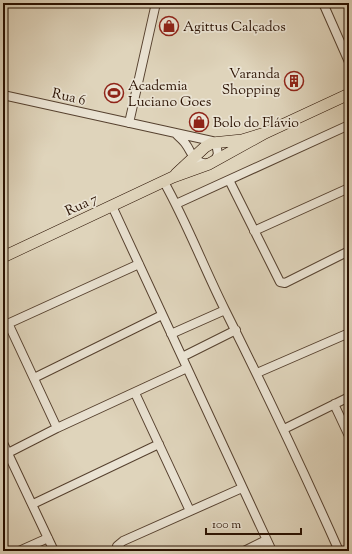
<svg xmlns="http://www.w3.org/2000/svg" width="352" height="554" font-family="'Sorts Mill Goudy',serif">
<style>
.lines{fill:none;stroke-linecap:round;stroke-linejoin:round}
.minor-casing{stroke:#56412f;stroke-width:10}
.major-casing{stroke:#291000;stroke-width:12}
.minor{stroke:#eae3d3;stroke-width:8}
.major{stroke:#dfd4bb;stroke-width:11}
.labels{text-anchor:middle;stroke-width:3.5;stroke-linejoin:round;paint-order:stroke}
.poi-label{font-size:14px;fill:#291000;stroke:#eae3d3;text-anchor:start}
.street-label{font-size:14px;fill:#291000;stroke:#eae3d3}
</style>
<rect width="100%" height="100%" fill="#dfd4bb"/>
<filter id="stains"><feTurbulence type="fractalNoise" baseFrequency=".005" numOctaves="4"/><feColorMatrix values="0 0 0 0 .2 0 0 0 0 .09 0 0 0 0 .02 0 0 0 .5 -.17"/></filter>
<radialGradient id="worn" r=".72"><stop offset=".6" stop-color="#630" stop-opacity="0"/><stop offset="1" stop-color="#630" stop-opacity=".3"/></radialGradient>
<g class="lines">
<g class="minor-casing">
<path id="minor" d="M323,3l26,59
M3,95l209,46 4,2 2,11 -3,6
M129,123l27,-120
M175,133c3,3 7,6 10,10 9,12 6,19 24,21
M229,180l51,102 5,1 64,-32
M164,182c23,41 40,86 61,128 40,80 78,160 114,241
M176,204l173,-79
M112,206l160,345
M254,231l95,-43
M8,323l49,105
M3,326l136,-62
M171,334l54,-24
M182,357l54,-27
M257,373l92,-40
M34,378l128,-63
M135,393l55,118
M334,404l15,32
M284,429l65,-32
M3,443l51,108
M8,453l49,-25 130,-60
M33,504l126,-60
M19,551l29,-13
M117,551v-5l6,-5 119,-53
M244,551l22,-11"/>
</g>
<g class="major-casing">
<path id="major" d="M176,174l29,-27 7,-4 30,-3 23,-7 84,-39
M3,257l170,-80 36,-13 56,-31"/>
</g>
<use href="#minor" class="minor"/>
<use href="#major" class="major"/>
</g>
<defs>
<g id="shop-ring" transform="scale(1)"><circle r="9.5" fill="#eae3d3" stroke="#8f2418" stroke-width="1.5"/><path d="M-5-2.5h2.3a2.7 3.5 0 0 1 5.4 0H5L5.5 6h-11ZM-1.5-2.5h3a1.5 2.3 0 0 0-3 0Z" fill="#8f2418"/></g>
<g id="building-ring" transform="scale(1)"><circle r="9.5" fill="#eae3d3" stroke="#8f2418" stroke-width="1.5"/><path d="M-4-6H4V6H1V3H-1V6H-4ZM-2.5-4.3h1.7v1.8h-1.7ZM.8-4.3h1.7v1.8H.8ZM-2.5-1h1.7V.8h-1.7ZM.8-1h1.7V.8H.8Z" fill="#8f2418"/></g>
<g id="stadium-ring" transform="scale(1)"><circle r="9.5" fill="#eae3d3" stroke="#8f2418" stroke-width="1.5"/><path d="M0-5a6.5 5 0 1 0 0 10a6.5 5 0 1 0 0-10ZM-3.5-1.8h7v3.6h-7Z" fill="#8f2418"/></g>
</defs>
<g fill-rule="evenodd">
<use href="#shop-ring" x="169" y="26"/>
<use href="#building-ring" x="294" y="81"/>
<use href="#stadium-ring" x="114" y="93"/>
<use href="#shop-ring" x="199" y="122"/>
</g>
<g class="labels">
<g class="poi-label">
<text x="183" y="31">Agittus Calçados</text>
<text x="280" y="78" text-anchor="end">Varanda<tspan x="280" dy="16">Shopping</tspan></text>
<text x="128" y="90">Academia<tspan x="128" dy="16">Luciano Goes</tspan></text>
<text x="213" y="127">Bolo do Flávio</text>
</g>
<g class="street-label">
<text transform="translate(69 96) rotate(13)" y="5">Rua 6</text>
<text transform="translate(81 204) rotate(-25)" y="5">Rua 7</text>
</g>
</g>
<rect width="352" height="554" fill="none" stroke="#dfd4bb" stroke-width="16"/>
<rect x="4" y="4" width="344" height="546" fill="none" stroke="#291000" stroke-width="2"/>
<rect x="8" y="8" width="336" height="538" fill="none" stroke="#291000"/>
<path d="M206 528v6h95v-6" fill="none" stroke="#291000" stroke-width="2"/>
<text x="212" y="528" font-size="12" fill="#291000" stroke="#eae3d3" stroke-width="3" paint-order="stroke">100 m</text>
<rect width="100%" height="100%" filter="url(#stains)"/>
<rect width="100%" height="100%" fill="url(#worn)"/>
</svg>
